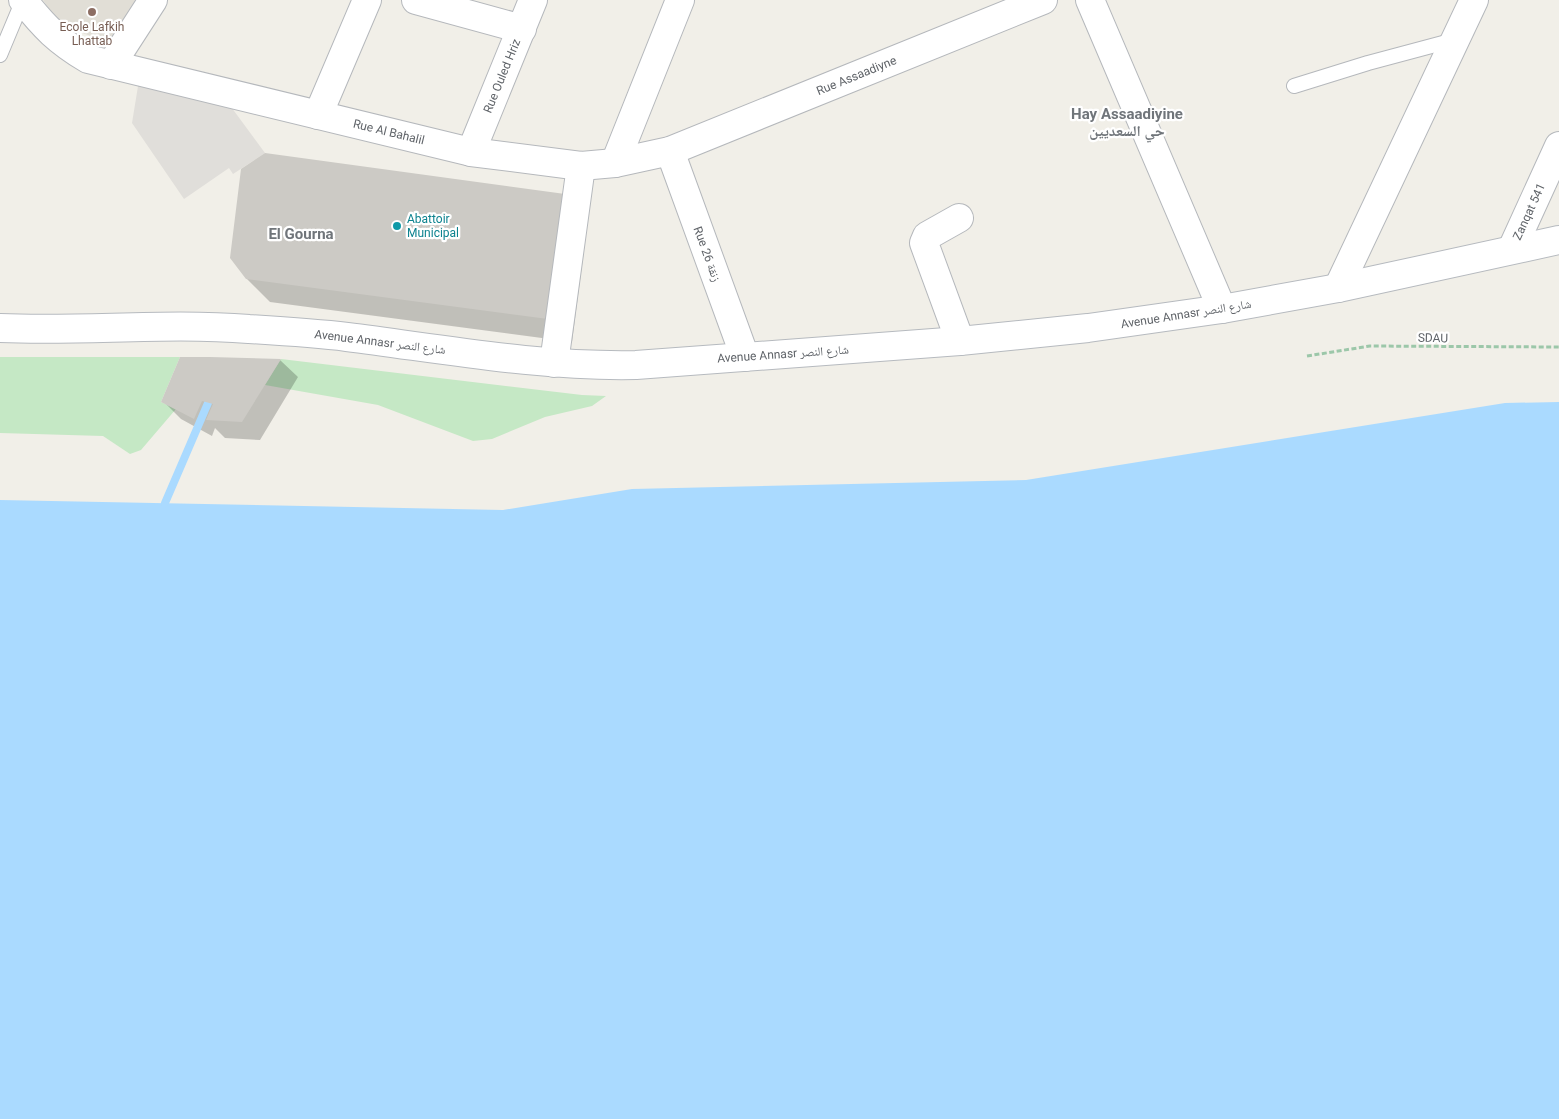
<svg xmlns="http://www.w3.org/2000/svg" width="1559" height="1119" font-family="Roboto,'Noto Naskh Arabic',sans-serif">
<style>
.industrial{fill:#e0deda}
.education{fill:#e1ded6}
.green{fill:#c5e8c5}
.water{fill:#aadaff}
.shadow{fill:#0003}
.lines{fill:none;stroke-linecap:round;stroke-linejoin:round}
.stream{stroke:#aadaff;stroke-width:8}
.building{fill:#cccac5}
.lane-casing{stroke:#b5b8bc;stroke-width:16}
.street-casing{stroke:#b5b8bc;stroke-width:30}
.secondary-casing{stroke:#b6babf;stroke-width:30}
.path{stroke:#9cc7a9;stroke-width:3;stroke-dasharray:5 2.5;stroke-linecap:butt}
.lane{stroke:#fff;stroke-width:14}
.street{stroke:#fff;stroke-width:28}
.secondary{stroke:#fff;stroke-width:28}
.education-dot{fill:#8d6e63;stroke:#fff;stroke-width:2}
.culture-dot{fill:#0f9aa8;stroke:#fff;stroke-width:2}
.labels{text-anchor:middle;stroke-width:4.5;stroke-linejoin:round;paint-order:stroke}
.education-label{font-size:12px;fill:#785e54;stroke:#fff}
.street-label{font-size:12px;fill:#5f6368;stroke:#fff}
.culture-label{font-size:12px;fill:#0d838f;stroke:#fff;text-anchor:start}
.quarter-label{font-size:15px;font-weight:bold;fill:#70757a;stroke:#fff}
</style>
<rect width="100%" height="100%" fill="#f1efe8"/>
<path class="industrial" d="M139,80l87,20 39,53 -32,21 -4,-6 -45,31 -52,-76z"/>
<path class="education" d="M43,0h98l-27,45 -55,-21z"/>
<path class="green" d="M0,357h180l-19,45 15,7 -35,41 -11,4 -27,-18 -103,-3z
M281,359l301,36 24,1 -14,10 -47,11 -53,22 -19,2 -95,-36 -113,-20z"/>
<path class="water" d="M1559,402v717h-1559v-619l503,10 129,-21 394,-9 479,-77z"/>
<path class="shadow" d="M564,196l24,23 -16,123 -302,-40 -23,-23z
M280,360l18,17 -38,63 -35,-2 -10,-10 -3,8 -31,-17 -18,-18z"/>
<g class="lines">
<path class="stream" d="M165,503l43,-100"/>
</g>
<path class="building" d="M265,153l300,41 -17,125 -302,-40 -16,-21 11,-89z
M180,357h30l71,2 -39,63 -36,-2 7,-16 -11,-3 -8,18 -33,-17z"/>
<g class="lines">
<g class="lane-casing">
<path id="lane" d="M0,55l23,-55
M1294,86l74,-23 86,-23"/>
</g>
<g class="street-casing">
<g id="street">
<path id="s1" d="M23,0c21,27 35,41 65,59l383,93 110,14 34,-3 55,-12 373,-151"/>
<path d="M416,0l106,29"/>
<path d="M1090,0l132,309"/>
<path d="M111,65l42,-65"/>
<path d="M318,115l49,-115"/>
<path d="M670,151l75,206"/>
<path id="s2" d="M471,152l62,-152"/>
<path d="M615,163l65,-163"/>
<path d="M959,218l-32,18 -3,7 36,98"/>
<path id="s3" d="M1512,249l47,-103"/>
<path d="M1338,288l136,-288"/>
<path d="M554,363l27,-197"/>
</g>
</g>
<g class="secondary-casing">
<path id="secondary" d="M0,328c83,4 166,-6 249,1 33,2 66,4 98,8 96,12 192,30 289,28l324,-24 128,-13 134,-19 116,-21 221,-48"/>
</g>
<path class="path" d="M1307,356l63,-10 189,1"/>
<use href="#lane" class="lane"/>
<use href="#street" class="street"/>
<use href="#secondary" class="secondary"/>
</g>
<circle class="education-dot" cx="92" cy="12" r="5"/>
<circle class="culture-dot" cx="397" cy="226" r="5"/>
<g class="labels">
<g class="education-label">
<text x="92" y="31">Ecole Lafkih<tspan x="92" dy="14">Lhattab</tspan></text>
</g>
<g class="street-label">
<text dy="4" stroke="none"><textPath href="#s2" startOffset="82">Rue Ouled Hriz</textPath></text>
<text dy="4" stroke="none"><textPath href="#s1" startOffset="885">Rue Assaadiyne</textPath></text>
<text dy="4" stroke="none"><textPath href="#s1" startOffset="398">Rue Al Bahalil</textPath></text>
<text dy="4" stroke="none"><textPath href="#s3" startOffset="41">Zanqat 541</textPath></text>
<text transform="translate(707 254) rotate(70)" y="4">Rue 26 زنقة</text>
<text transform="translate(1186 314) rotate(-9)" y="4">Avenue Annasr شارع النصر</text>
<text transform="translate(1433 338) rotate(1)" y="4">SDAU</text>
<text transform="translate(380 342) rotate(7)" y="4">Avenue Annasr شارع النصر</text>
<text transform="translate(783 354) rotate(-4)" y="4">Avenue Annasr شارع النصر</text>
</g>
<g class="culture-label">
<text x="407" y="223">Abattoir<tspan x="407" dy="14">Municipal</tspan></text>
</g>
<g class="quarter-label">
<text x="1127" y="119">Hay Assaadiyine<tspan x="1127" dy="17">حي السعديين</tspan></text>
<text x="301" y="239">El Gourna</text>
</g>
</g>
</svg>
